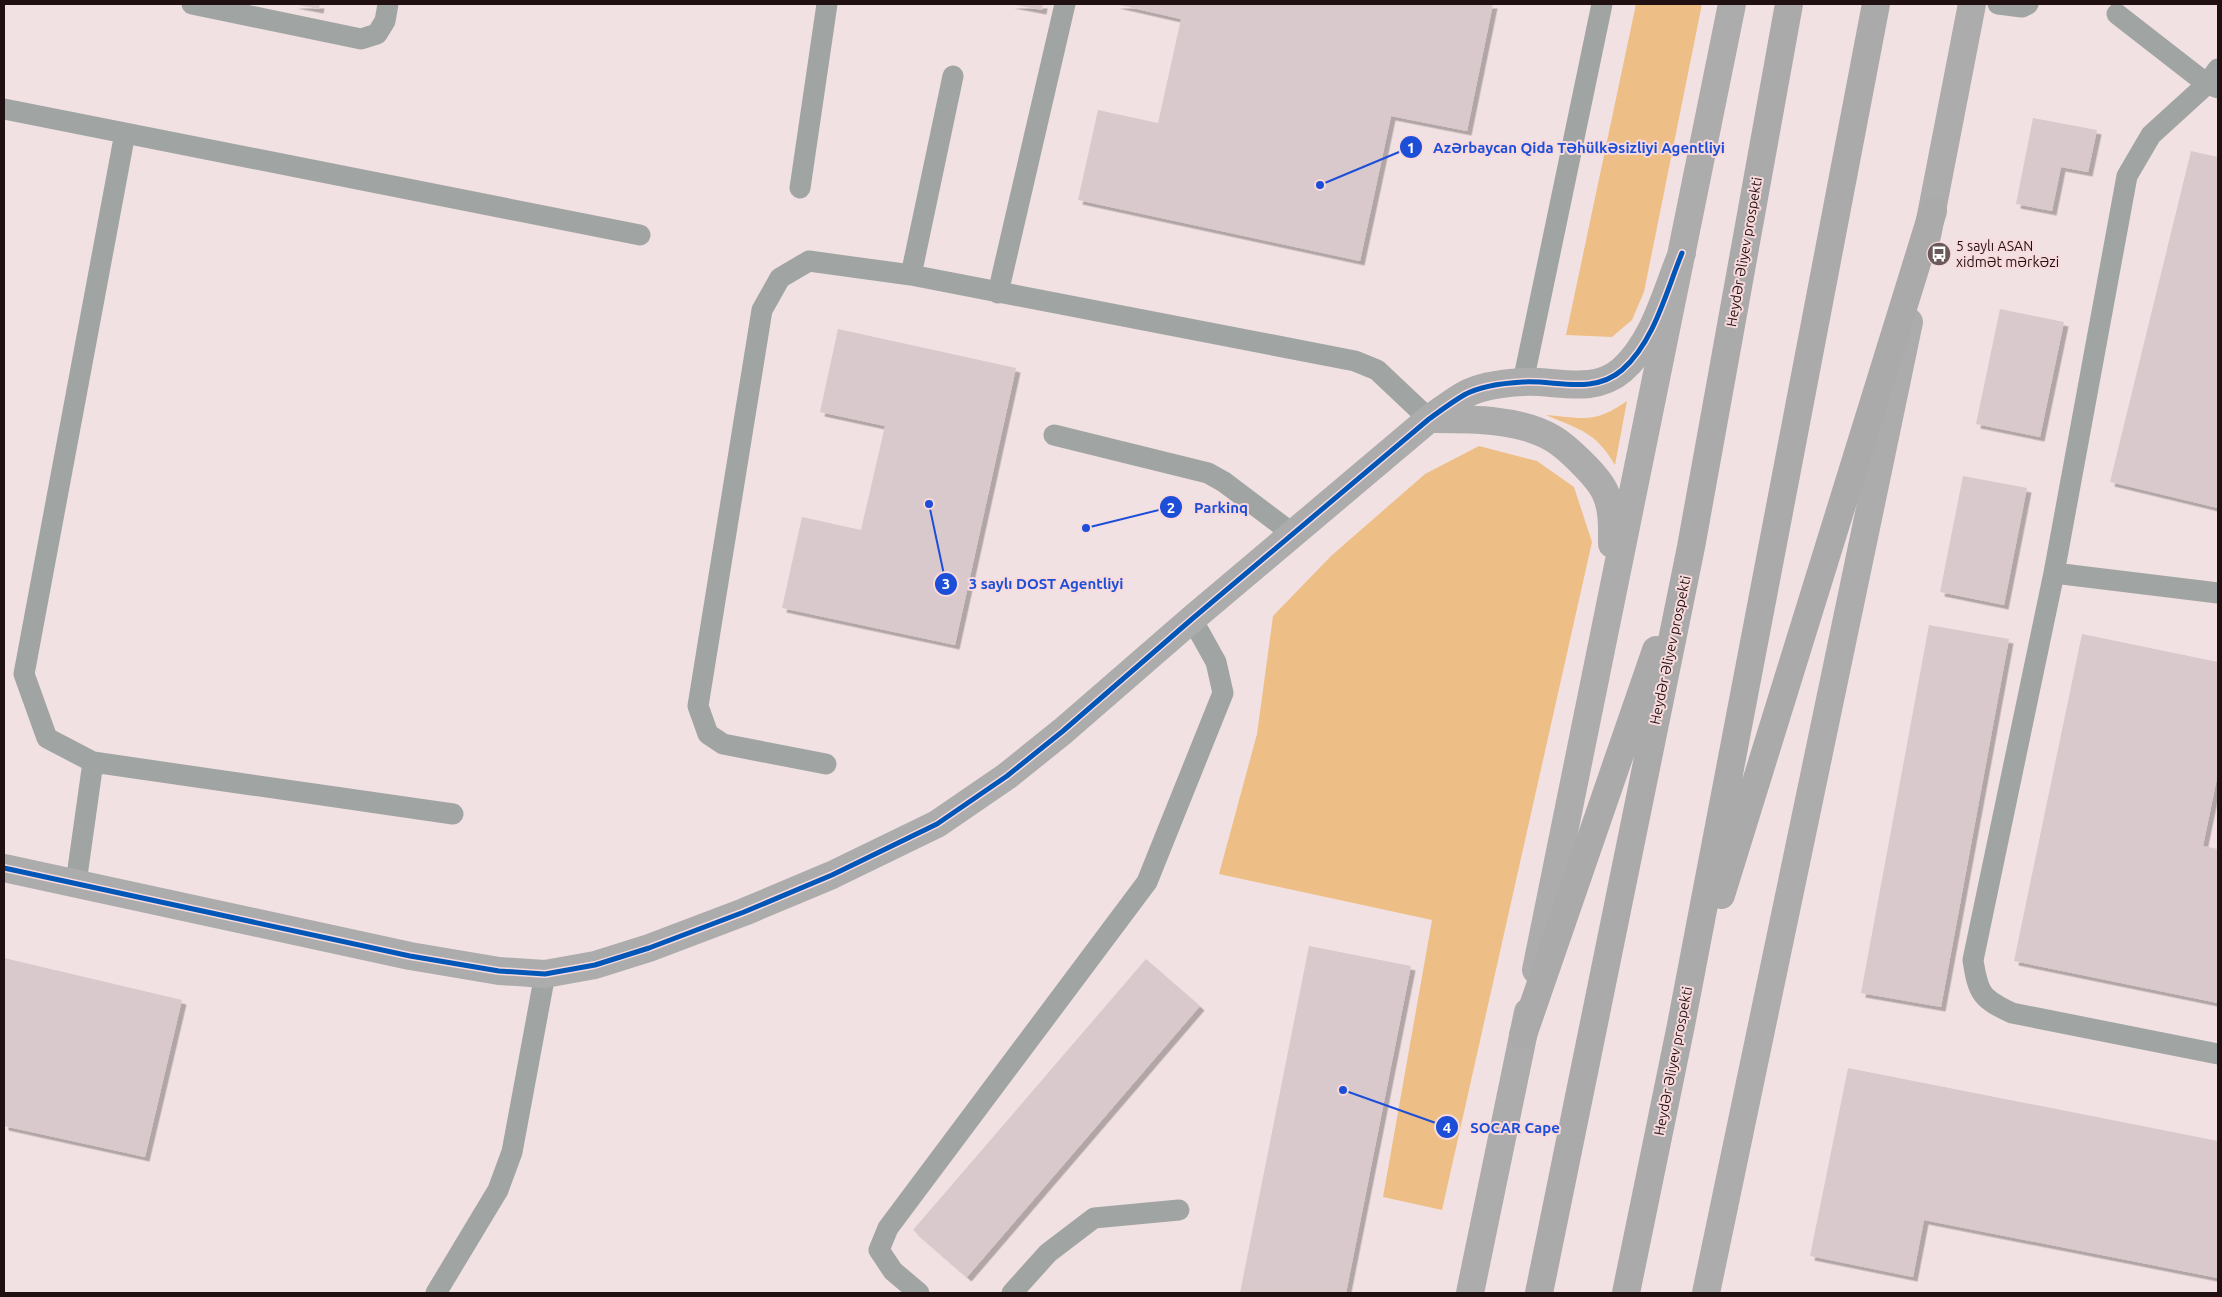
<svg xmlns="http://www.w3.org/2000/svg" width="2222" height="1297" font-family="Ubuntu,sans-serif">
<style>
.green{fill:#edbf87}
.building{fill:#d9c9cd;filter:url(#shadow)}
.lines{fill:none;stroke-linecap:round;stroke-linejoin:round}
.lane{stroke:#a0a5a4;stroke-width:21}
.secondary{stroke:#acacac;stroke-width:28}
.highway{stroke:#abaaab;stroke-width:28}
.cycleway-casing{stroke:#f9dadc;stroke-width:8}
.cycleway{stroke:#0057b8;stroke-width:5}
.labels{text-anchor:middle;stroke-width:4;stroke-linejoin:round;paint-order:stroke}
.poi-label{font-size:14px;fill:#211011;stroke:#f9dadc;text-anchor:start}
.street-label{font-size:14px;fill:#211011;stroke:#f9dadc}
.leader{fill:none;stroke:#1d4ed8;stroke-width:2}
.callout-dot{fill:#1d4ed8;stroke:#f9dadc;stroke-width:2}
.mark-label{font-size:15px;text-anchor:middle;font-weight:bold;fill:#fff}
.callout-label{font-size:15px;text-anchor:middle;font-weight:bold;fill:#1d4ed8;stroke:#f9dadc;stroke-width:4;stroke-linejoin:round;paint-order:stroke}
</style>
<defs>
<filter id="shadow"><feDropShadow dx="4.5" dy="4.5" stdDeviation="0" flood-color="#0004"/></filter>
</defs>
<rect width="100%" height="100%" fill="#f2e1e2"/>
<path class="green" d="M1636,4h66l-58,288 -12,28 -20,17 -46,-2z
M1627,401l-12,64c-20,-34 -35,-35 -69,-50 38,3 48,9 81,-14z
M1479,446l58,15 37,26 18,55 -150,668 -59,-13 49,-277 -213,-46 38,-140 16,-118 58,-60 94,-82z"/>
<path class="building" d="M293,4h27l-1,5z
M1010,4h33l-1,6z
M1115,4h378l-26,127 -76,-15 -31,145 -282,-61 20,-90 60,13 23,-104z
M2033,118l64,12 -9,42 -27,-5 -9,44 -36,-7z
M2191,151l27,6v351l-108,-26z
M2000,309l64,13 -24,115 -64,-13z
M838,329l178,39 -61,277 -173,-37 20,-91 59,13 24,-104 -65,-14z
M1963,476l64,12 -23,117 -64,-13z
M1929,625l80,14 -68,368 -80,-14z
M2082,634l136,28v111l-15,73 15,3v154l-204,-42z
M1309,946l102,20 -65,327h-106z
M4,958l178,42 -37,157 -141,-31z
M1146,959l54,47 -233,271 -54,-47z
M1848,1068l370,73v137l-294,-58 -11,57 -103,-21z"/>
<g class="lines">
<path class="lane" d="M192,4l169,35 16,-5 8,-13 3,-17
M1998,4l24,3 6,-3
M2117,14l90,70 11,4
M2218,69l-11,15 -56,51 -24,41 -73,397 -81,387c5,34 9,39 39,53l206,41
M953,76l-42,199 444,86 22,9 52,49
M4,109l636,126
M125,133l-101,541 23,64 46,24 360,52
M800,188l27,-184
M998,293l67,-289
M1523,382l79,-378
M1054,435l154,38 16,9 69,52
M2054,573l164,20
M826,764l-103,-20 -15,-10 -10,-28 64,-396 18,-32 29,-17 102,14
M76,883l17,-121
M436,1293l62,-103 14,-38 33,-178
M919,1293l-26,-22 -14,-21 9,-22 259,-346 76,-189 -7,-31 -24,-43
M1012,1293l36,-40 46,-35 85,-8"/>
<path class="secondary" d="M1927,236l45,-232
M1429,419c37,0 90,-1 123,19 11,6 21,16 29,24 9,9 19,19 24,30 8,16 7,35 7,52
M4,868l406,88 89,15 46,3 50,-9 54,-17 95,-36 88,-37 105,-51 70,-48 56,-45 129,-112 237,-200c11,-8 23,-17 35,-24 16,-9 40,-12 59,-13 33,-2 70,13 99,-12 32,-28 44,-78 60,-117
M1536,970l196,-966
M1470,1293l58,-281
M1706,1293l203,-971"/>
<path class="highway" d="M1721,895l212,-684
M1523,1035l133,-385
M1539,1293l152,-746 98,-543
M1626,1293l55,-268 195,-1021"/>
<g class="cycleway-casing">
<path id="cycleway" d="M4,868l406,88 89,15 46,3 50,-9 54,-17 95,-36 88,-37 105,-51 70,-48 56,-45 129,-112 237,-200c11,-8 23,-17 35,-24 16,-9 40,-12 59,-13 33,-2 70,13 99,-12 32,-28 44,-78 60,-117"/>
</g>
<use href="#cycleway" class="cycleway"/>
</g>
<defs>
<g id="bus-disc" transform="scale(1.25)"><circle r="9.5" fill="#6a595a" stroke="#f9dadc"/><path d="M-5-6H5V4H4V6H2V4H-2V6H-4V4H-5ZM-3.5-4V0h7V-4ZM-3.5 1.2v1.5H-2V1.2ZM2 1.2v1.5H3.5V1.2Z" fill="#fff"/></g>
</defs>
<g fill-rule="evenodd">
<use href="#bus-disc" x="1939" y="254"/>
</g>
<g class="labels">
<g class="poi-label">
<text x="1956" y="251">5 saylı ASAN<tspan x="1956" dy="16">xidmət mərkəzi</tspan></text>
</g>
<g class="street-label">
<text transform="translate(1744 252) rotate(-80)" y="5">Heydər Əliyev prospekti</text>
<text transform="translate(1670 650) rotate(-78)" y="5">Heydər Əliyev prospekti</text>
<text transform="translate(1673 1061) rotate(-79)" y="5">Heydər Əliyev prospekti</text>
</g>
</g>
<path class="leader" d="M1320 185L1411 147M1086 528L1171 507M929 504L946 584M1343 1090L1447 1127"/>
<g class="callout-dot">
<circle cx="1320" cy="185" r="5"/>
<circle cx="1086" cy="528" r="5"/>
<circle cx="929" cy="504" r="5"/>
<circle cx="1343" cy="1090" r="5"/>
<circle cx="1411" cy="147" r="12"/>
<circle cx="1171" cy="507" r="12"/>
<circle cx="946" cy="584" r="12"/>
<circle cx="1447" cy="1127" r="12"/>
</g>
<g class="mark-label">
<text x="1411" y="153">1</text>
<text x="1171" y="513">2</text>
<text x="946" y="589">3</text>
<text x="1447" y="1133">4</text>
</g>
<g class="callout-label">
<text x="1579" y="153">Azərbaycan Qida Təhülkəsizliyi Agentliyi</text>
<text x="1221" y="513">Parkinq</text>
<text x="1046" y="589">3 saylı DOST Agentliyi</text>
<text x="1515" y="1133">SOCAR Cape</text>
</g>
<rect width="2222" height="1297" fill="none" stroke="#211011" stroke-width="10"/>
</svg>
